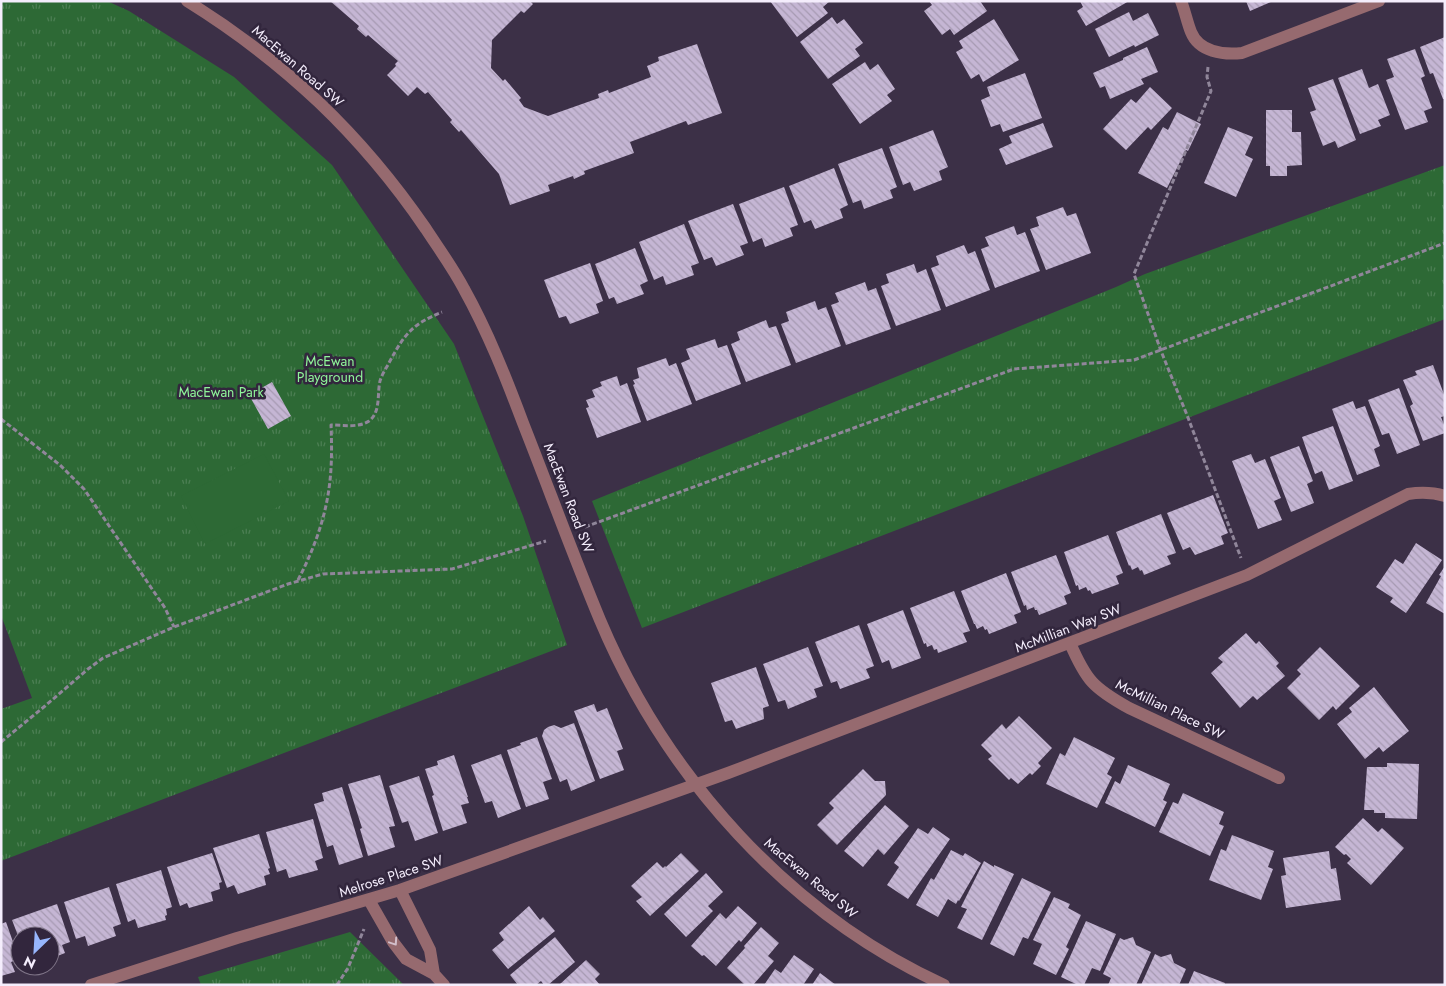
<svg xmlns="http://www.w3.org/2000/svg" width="1446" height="986" font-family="Jost,sans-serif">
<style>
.park{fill:url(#park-tufts)}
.garden{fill:#2d6935}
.building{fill:url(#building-back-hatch)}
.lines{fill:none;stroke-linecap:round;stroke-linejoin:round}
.path{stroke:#90869a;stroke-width:3;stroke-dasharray:5 2.5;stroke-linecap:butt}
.minor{stroke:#966a6f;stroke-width:12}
.oneway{stroke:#d3bfcb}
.labels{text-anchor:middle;stroke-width:5;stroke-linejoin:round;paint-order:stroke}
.street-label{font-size:14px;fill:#f4edfc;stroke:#32263d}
.park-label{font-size:14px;fill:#8ff599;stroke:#32263d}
</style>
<defs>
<pattern id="park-tufts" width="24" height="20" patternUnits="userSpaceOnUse" patternTransform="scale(1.25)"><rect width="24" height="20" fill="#2d6935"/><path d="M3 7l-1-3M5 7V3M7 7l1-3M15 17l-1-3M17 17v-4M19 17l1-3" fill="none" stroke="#4c7f53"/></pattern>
<pattern id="building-back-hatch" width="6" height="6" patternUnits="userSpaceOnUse" patternTransform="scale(1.25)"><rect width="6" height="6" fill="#c5b6d4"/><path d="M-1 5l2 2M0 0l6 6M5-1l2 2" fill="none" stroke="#a69ab2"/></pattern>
</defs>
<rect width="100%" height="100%" fill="#3c3047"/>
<path class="park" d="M1,1h106l22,10 105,66 98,88 122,179 69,172 44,129 -566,216v-152l31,-11 -31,-83z
M1445,165v154l-803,309 -50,-127 524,-214 29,-13z
M350,932l54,53h-203l-3,-8z"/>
<path class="garden" d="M264,454l25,47 -84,43 -24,-48z"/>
<path class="building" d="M330,1h200l3,3 -9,9 -3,-2 -29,29 -1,28 12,13 2,-2 16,19 -2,2 5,7 24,9 51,-18 -1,-4 10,-4 1,3 42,-16 -4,-11 12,-5 -1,-4 39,-13 25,69 -34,12 -2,-4 -56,21 4,11 -50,18 1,3 -11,5 -1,-3 -25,9 2,6 -40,14 -11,-31 -38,-44 -2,2 -9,-10 2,-2 -24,-28 -3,2 -8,-7 -9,9 -21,-21 9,-9 -1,-2 3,-3 -30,-26 -2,2 -9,-8 2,-3z
M770,1h60l-7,6 5,6 -31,24z
M929,1h51l7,10 -33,24 -4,-6 -8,6 -18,-24 8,-6z
M1080,1h49l-43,25 -9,-15 6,-4z
M1246,1h27l-23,10z
M1129,12l4,9 15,-8 11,22 -24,12 -1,-2 -25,12 -14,-28z
M832,17l5,7 7,-5 19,24 -8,6 5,7 -32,23 -28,-37z
M994,19l25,41 -36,22 -4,-8 -8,5 -15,-27 7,-4 -4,-7z
M1445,37v62h-2l-10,-26 -3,1 -10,-27z
M1147,47l11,25 -17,7 3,5 -34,15 -5,-13 -5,2 -7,-15 30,-13v-2z
M1415,49l10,27 -4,2 11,30 -8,3 4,11 -23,8 -19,-50 8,-3 -7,-18z
M865,62l5,8 8,-6 17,25 -8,6 5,6 -32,23 -28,-40z
M1362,69l7,19 9,-4 12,31 -12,5 3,6 -21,8 -22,-56z
M1025,73l17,45 -39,14 -3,-8 -9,3 -10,-27 9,-4 -3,-9z
M1333,79l23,61 -18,8 -3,-7 -12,5 -13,-34 6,-2 -8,-22z
M1150,87l22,21 -21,22 -3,-3 -22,23 -23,-21 28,-30 5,4z
M1266,110h26v22h9l1,33 -15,1v10h-17v-10h-4z
M1177,112l24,12 -13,27 -2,-1 -19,38 -29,-15 25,-46 5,3z
M1043,123l10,24 -47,18 -7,-16 13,-6 -3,-7z
M1228,127l25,10 -8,18 8,4 -17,38 -32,-14z
M933,130l15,37 -9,4 3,9 -28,11 -4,-9 -7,3 -14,-38z
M882,148l15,39 -7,3 3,8 -29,11 -3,-9 -8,3 -15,-39z
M834,168l14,37 -8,4 3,9 -28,11 -4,-9 -7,3 -15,-37z
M784,187l14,38 -8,3 3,8 -28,11 -3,-9 -9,4 -14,-38z
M733,204l15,39 -8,3 4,9 -28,11 -4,-9 -8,3 -16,-39z
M1063,207l4,9 9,-3 15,40 -45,17 -16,-41 9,-3 -3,-9z
M684,224l15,39 -8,3 3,9 -28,10 -3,-9 -9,4 -15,-38z
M1014,226l3,9 8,-3 15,39 -45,17 -14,-39 8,-3 -4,-9z
M964,245l4,9 7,-3 15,39 -44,17 -15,-39 8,-3 -3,-9z
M635,248l13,33 -8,4 4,9 -27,10 -3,-7 -5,2 -14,-35z
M590,263l13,38 -7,3 3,9 -29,11 -4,-8 -7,2 -15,-38z
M914,264l3,9 9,-4 15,41 -45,16 -15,-40 8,-3 -3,-9z
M865,282l3,9 8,-3 15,41 -45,16 -15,-40 8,-3 -4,-9z
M815,301l3,9 8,-3 15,39 -45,17 -15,-39 8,-3 -3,-9z
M766,320l3,8 7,-2 15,39 -45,17 -15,-38 9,-4 -3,-8z
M715,339l3,9 9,-3 14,39 -45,17 -15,-38 9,-4 -4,-10z
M666,358l3,8 7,-3 16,41 -45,17 -14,-36 2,-1 -2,-4 6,-2 -2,-10z
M1433,365l12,32v19l-4,1 4,10v6l-22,8 -13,-35 3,-2 -10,-24 14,-5 -2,-4z
M617,376l3,10 7,-3 14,39 -44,16 -11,-30 3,-1 -3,-7 9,-3 -3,-7 10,-4 -2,-4z
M272,382l19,34 -23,13 -19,-34z
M1399,388l21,57 -23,9 -8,-21 -7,2 -14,-35z
M1353,401l3,8 9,-3 15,40 -6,3 6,17 -23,9 -25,-66z
M1333,426l20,55 -24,9 -7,-19 -7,3 -13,-37z
M1299,446l14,35 -6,3 7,19 -23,9 -21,-55z
M1251,454l4,9 10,-4 16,39 -7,3 8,19 -24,9 -26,-68z
M1213,495l15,38 -7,3 3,8 -29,11 -5,-8 -7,3 -16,-37z
M1161,514l15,39 -9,3 4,8 -27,11 -2,-5 -2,1 -2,-4 -6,3 -2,-5 -1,1 -13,-34z
M1108,535l15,38 -7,3 3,8 -27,10 -2,-4 -2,1 -2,-4 -7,3 -1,-5 -2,1 -12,-34z
M1416,543l26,17 -36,53 -16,-11 3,-4 -17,-11 19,-28 8,5z
M1056,555l15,38 -7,3 3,8 -28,11 -2,-5h-2l-1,-3 -7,3 -1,-5 -2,1 -13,-34z
M1445,566v48l-19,-11 15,-27 -2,-1z
M1006,573l15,39 -7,3 3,8 -28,11 -2,-5 -2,1 -2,-4 -6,3 -2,-5h-1l-13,-33z
M954,591l16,40 -7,2 4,9 -29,11 -1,-4 -3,1 -2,-5 -5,2 -1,-4 -2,1 -14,-36z
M903,610l18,48 -29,11 -3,-9 -7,3 -15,-39z
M859,625l15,41 -8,3 4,9 -30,11 -3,-8 -6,2 -16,-41z
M1246,633l10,11 3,-3 20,22 -3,3 9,10 -28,24 -4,-4 -13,12 -29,-35 12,-11 -5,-4z
M808,647l15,39 -9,3 3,8 -29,12 -3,-9 -7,2 -15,-38z
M1320,647l40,39 -24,24 -3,-4 -14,14 -32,-32 14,-14 -4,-4z
M756,667l13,39 -6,2 1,11 -28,10 -4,-9 -7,2 -14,-39z
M1374,687l35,44 -26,21 -4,-5 -14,12 -28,-35 15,-12 -3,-4z
M594,704l3,8 10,-4 16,41 -6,2 7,19 -24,9 -26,-68z
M1019,716l33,32 -14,15 3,3 -9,9 -2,-2 -12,11 -7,-6 -2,2 -21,-21 4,-3 -11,-11 21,-21 4,5z
M574,723l21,58 -24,10 -4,-12 -7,3 -18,-46 2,-6 4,-3 6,-2 7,3z
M537,737l15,42 -9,3 6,17 -23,8 -19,-57 14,-5 -1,-2z
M1074,737l41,21 -8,16 5,3 -15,31 -51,-24 14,-31 5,3z
M501,754l20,55 -23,9 -6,-17 -7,2 -14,-38z
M454,755l14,42h-1l2,6 -8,2 6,18 -24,8 -11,-35 2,-1 -9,-26 13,-4 -1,-4z
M1387,763l32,1 -2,55 -32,-1v-5h-11v-3h-10l3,-43h20z
M1128,765l42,19 -7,16 4,2 -12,25 -50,-24 10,-22 5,3z
M863,769l12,12h10l1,14 -49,50 -20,-20 17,-17 -5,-5z
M380,775l15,51 -6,1 6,20 -27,9 -8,-27 2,-1 -14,-44z
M419,776l19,57 -23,8 -7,-20 -6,2 -13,-37z
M342,787l21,70 -24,8 -6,-20 -6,2 -13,-43 10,-3 -2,-8z
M1183,793l41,19 -5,12 5,2 -14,30 -51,-24 14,-30 5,2z
M885,805l24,21 -25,29 -6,-6 -15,18 -19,-16z
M1363,818l15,14 4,-4 22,20 -33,37 -24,-22 4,-4 -5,-5 -2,1 -9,-8z
M313,819l10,39 -8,3 3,9 -29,8 -3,-9 -9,3 -11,-40z
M933,827l17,12 -42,60 -21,-14 12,-18 -5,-4 24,-35 10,6z
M259,834l11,34 -2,1 2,5 -6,2 2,9 -28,9 -4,-9 -7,3 -14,-40z
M1232,835l42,16 -6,16 5,2 -12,31 -52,-20 12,-31 5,2z
M951,850l12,6 2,-3 16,10 -22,38 -1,-1 -2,4 -8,-5 -10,18 -22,-12 15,-27 3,2z
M1329,851l2,18 5,-1 5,32 -55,8 -5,-32 5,-1 -3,-17z
M212,853l10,29 -3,1 1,6 -9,3 2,9 -24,7 -2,-5 -7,3 -13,-39z
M681,853l18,18 -49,45 -14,-15 6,-4 -11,-11 26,-24 6,6 2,-2 1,1z
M984,861l10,6v-2l20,9 -32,66 -25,-12 10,-19 -6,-2z
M161,870l11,37 -6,2 1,6 -2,1 1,4 -28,8 -3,-9 -7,3 -12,-38z
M706,873l17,19 -15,14 5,5 -27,26 -22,-23z
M1022,878l29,14 -23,47 -5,-2 -9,19 -24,-12z
M109,887l12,37 -8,3 3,9 -28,10 -3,-10 -9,3 -12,-37z
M1054,897l16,7 -2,4 13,7 -15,32 3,2 -13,26 -23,-11 9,-20 -9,-4z
M57,904l13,38 -8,3 3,8 -15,6v-23h-30v5l-8,-21z
M529,906l11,14 3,-3 12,14 -47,38 -16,-19 12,-10 -5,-7z
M738,906l19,17 -16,19 -2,-2 -23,26 -12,-11 -2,1 -11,-10 29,-33 6,6z
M1086,921l30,13 -16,37 -8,-3 -8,17h-6l-17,-8z
M6,922l13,37 -8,3 4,10 -14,4v-52z
M761,927l18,16 -11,13 6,5 -21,24h-8l-18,-17 18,-20 -1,-2z
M555,937l20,25 -27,23h-4l-3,-4 -5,4h-18l-8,-10z
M1133,937l3,8 15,7 -15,33h-28l3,-7 -8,-4 17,-36 4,2z
M1155,954l6,3 10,-3 3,9 12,6 -7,16h-38z
M794,955l20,14 -11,16h-39l11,-16 6,4z
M586,960l14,14 -5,5 5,6h-41z
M1194,971l31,12 -1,2h-36z
M820,973l16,12h-24z"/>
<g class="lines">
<path class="path" d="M1208,67l-1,10 4,14 -77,183 27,77 26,64 54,143
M1,419l59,46 24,24 81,119 9,19
M585,527l429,-158 120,-9 311,-117
M298,580c14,-27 25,-55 30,-85 4,-23 4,-47 3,-70 12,0 28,3 38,-4 12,-9 8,-27 11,-40 2,-7 7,-14 10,-20 15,-28 23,-37 52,-49
M1,742l44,-36 43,-37 15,-11 71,-31 114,-43 35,-10 129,-5 94,-28
M337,985l11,-17 16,-39"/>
<path class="minor" d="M187,1c98,61 174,133 239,228 13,20 27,39 38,60 24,43 42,89 59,134 26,66 50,132 77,197 66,157 189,294 344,365
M1181,1c4,10 6,21 10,31 8,20 32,23 51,21l137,-52
M1070,643c16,37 23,45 59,65l150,70
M400,890l30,60 4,24
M369,900l24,42 13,17 28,15 10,11
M91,985l146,-47 163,-48 328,-117 519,-198 161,-81c13,-2 24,-2 37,2"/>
</g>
<defs><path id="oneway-chevron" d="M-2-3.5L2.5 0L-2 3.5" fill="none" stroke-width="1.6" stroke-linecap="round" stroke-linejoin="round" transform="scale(1.25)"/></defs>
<use class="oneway" href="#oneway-chevron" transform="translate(394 942) rotate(56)"/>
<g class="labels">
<g class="street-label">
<text transform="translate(298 66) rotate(41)" y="5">MacEwan Road SW</text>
<text transform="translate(569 498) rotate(69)" y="5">MacEwan Road SW</text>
<text transform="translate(1068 628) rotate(-21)" y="5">McMillian Way SW</text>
<text transform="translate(1170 709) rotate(26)" y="5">McMillian Place SW</text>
<text transform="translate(391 876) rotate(-18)" y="5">Melrose Place SW</text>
<text transform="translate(811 878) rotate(40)" y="5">MacEwan Road SW</text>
</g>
<g class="park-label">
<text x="330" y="366">McEwan<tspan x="330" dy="16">Playground</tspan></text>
<text x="221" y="397">MacEwan Park</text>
</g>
</g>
<rect width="1446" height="986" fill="none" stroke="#f4edfc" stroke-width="5"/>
<g transform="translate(35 951) rotate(205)"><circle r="24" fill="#32263d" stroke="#807689"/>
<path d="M0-4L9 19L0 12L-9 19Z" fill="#97b6fd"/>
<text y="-8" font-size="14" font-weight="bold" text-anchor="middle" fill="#f4edfc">N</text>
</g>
</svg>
